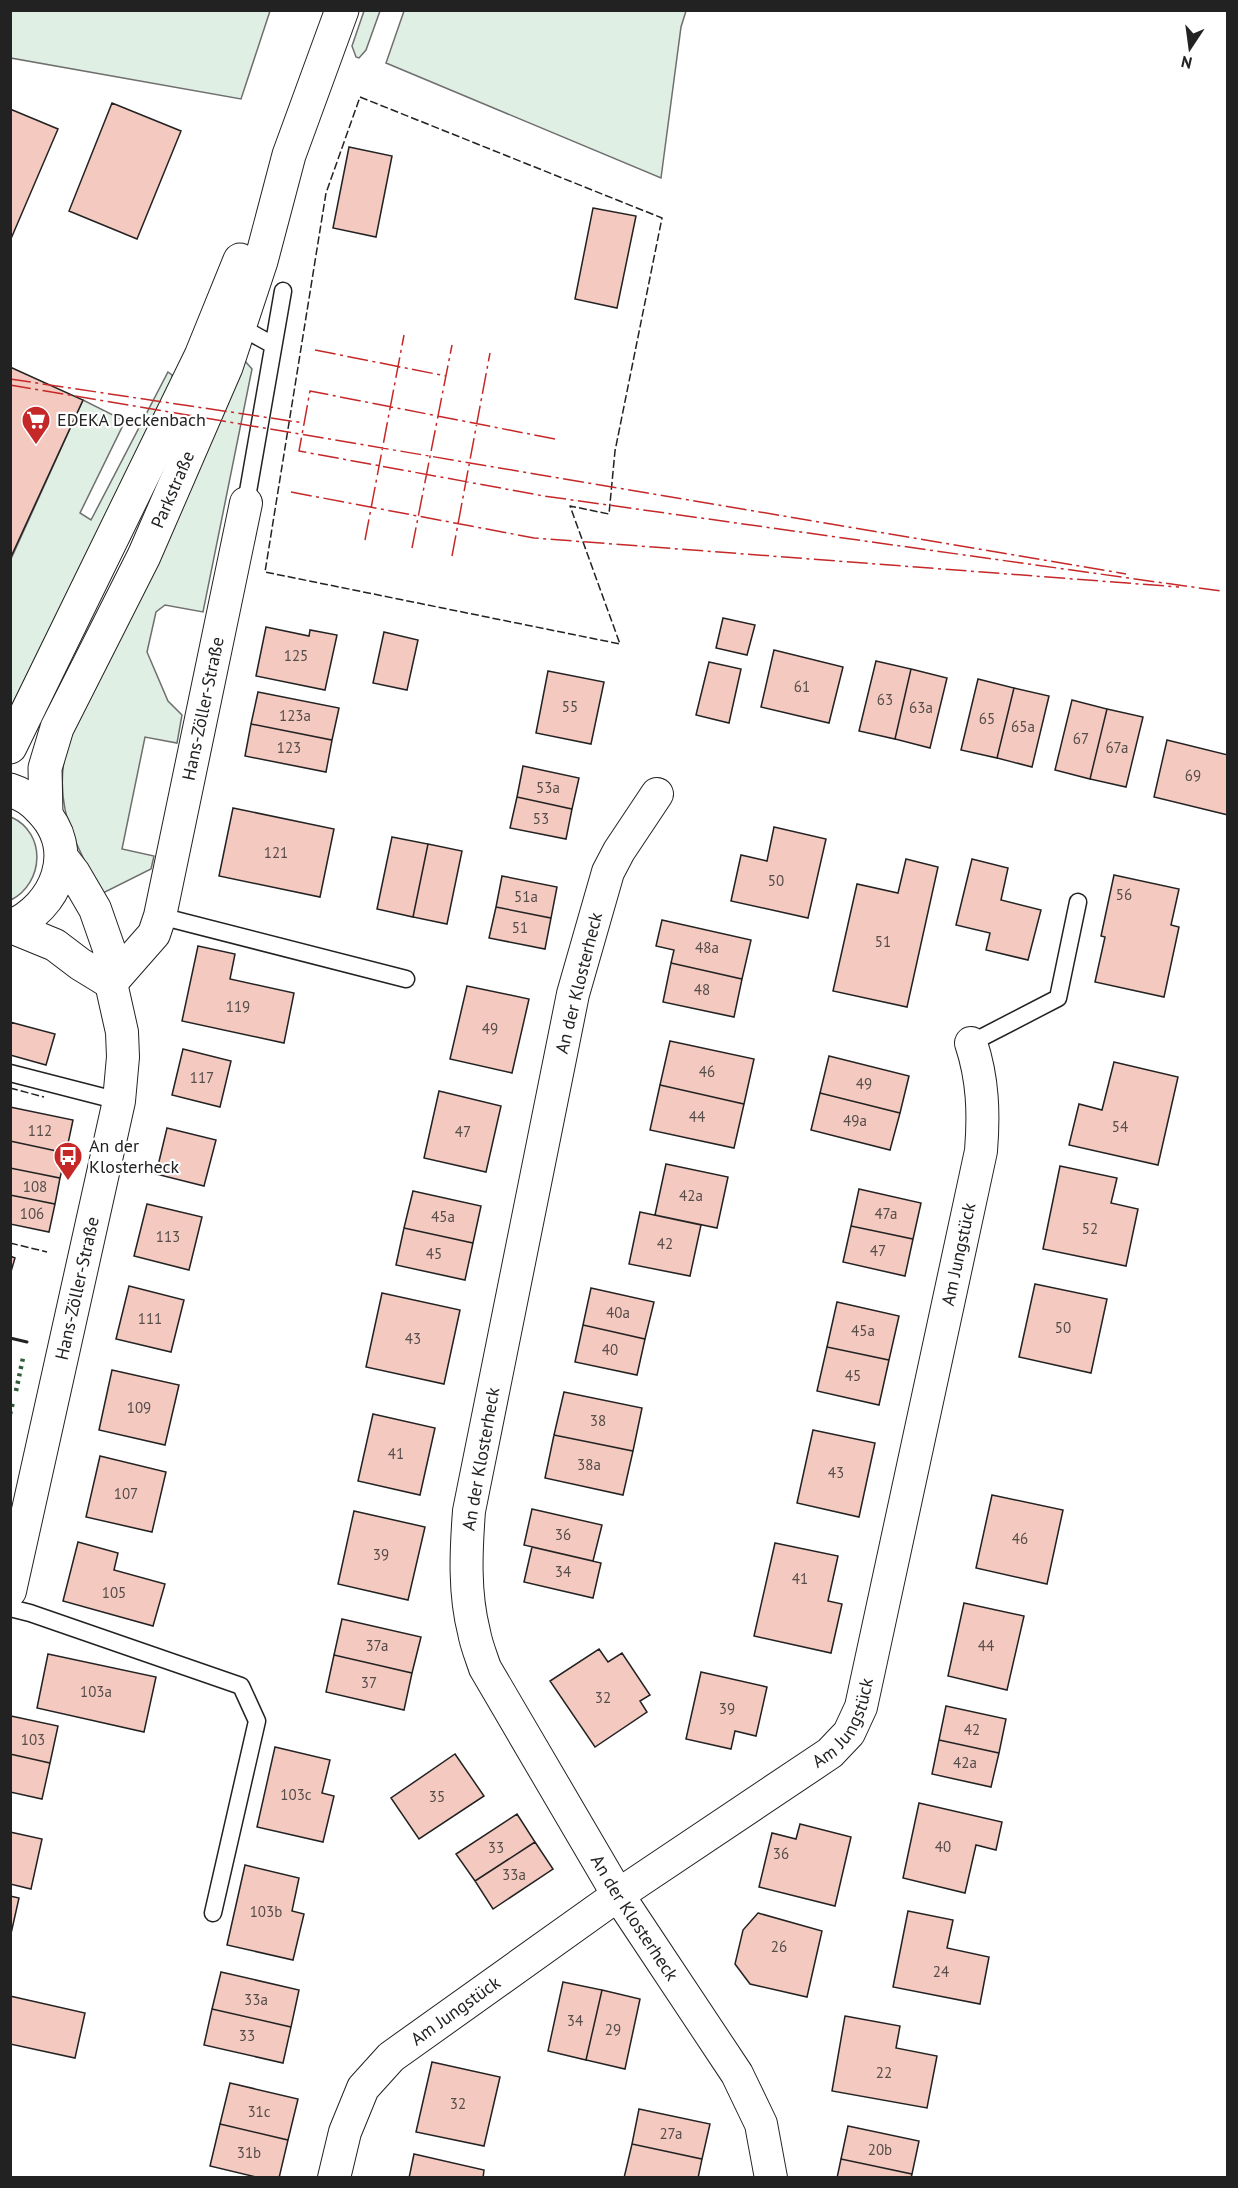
<svg xmlns="http://www.w3.org/2000/svg" width="1238" height="2188" font-family="'PT Sans',sans-serif">
<style>
.green{fill:#e0efe3;stroke:#6f6f6f;stroke-width:1.5}
.building{fill:#f3c9c0;stroke:#222;stroke-width:1.5}
.lines{fill:none;stroke-linecap:round;stroke-linejoin:round}
.service-casing{stroke:#222;stroke-width:19}
.minor-casing{stroke:#222;stroke-width:34}
.secondary-casing{stroke:#222;stroke-width:35}
.service{stroke:#fff;stroke-width:16}
.minor{stroke:#fff;stroke-width:32}
.secondary{stroke:#fff;stroke-width:33}
.hedge{stroke:#2f5e38;stroke-width:4.5;stroke-dasharray:3 4.5;stroke-linecap:butt}
.fence{stroke:#222;stroke-width:1.5;stroke-dasharray:8 3;stroke-linecap:butt}
.wall{stroke:#222;stroke-width:3}
.power{stroke:#c62828;stroke-width:1.5;stroke-dasharray:21 4.5 3 4.5;stroke-linecap:butt}
.labels{text-anchor:middle;stroke-width:4.5;stroke-linejoin:round;paint-order:stroke}
.number-label{font-size:15px;fill:#564c4a}
.poi-label{font-size:18px;fill:#222;stroke:#fff;text-anchor:start}
.street-label{font-size:18px;fill:#222;stroke:#fff}
</style>
<rect width="100%" height="100%" fill="#fff"/>
<path class="green" d="M10,11l1,-1 259,1 -29,88 -230,-41z
M364,11h16l-14,39 -7,8 -3,-1 -4,-11z
M404,11h282l-5,16 -20,151 -275,-115z
M244,360l8,9 -49,243 -38,-7 -9,7 -9,40 21,49 14,14 -5,28 -32,-6 -23,112 32,7 -3,13 -50,25c-30,-61 -51,-92 -31,-161z
M168,372l4,3 1,8 -162,347v-171l72,-159 42,21 -45,92 11,7z
M11,817c36,16 33,66 0,83z"/>
<path class="building" d="M112,103l69,28 -44,108 -68,-28z
M10,109l48,20 -48,112z
M349,147l43,9 -16,81 -43,-9z
M593,208l43,8 -19,92 -42,-9z
M10,367l73,33 -73,159z
M723,618l32,7 -8,30 -31,-7z
M266,627l43,9 1,-6 27,5 -12,55 -69,-14z
M384,632l34,8 -11,50 -34,-7z
M774,650l69,17 -14,56 -68,-16z
M876,661l35,8 -16,70 -36,-8z
M709,662l32,7 -12,54 -33,-8z
M911,669l36,9 -17,70 -35,-9z
M548,671l56,11 -13,62 -55,-11z
M978,679l36,9 -17,70 -36,-8z
M1014,688l35,8 -17,71 -35,-9z
M258,692l81,16 -7,32 -81,-16z
M1072,700l35,9 -17,70 -35,-9z
M1107,709l36,8 -17,70 -36,-8z
M251,724l81,16 -6,32 -81,-16z
M1167,740l61,15v60l-74,-18z
M523,766l56,12 -7,31 -55,-12z
M517,797l55,12 -6,30 -56,-11z
M233,808l101,21 -14,68 -101,-21z
M774,827l52,12 -18,79 -77,-17 10,-46 26,6z
M392,837l36,7 -15,73 -36,-8z
M428,844l34,7 -15,73 -34,-7z
M906,859l32,8 -31,140 -74,-16 24,-107 41,9z
M972,859l36,9 -7,32 40,10 -13,50 -42,-10 4,-17 -34,-8z
M1114,875l65,14 -8,36 8,2 -15,70 -69,-15 10,-45 -4,-1z
M502,876l55,11 -6,31 -55,-11z
M496,907l55,11 -6,31 -56,-11z
M662,920l89,20 -9,39 -71,-16 3,-13 -18,-4z
M198,946l37,8 -5,25 64,14 -10,50 -102,-22z
M671,963l71,16 -8,38 -71,-15z
M467,986l62,13 -17,74 -62,-14z
M10,1022l45,12 -9,31 -36,-10z
M670,1041l84,18 -10,45 -84,-19z
M183,1049l48,12 -11,46 -48,-12z
M829,1056l80,20 -9,37 -80,-20z
M1114,1062l64,15 -20,88 -89,-20 10,-41 23,6z
M660,1085l84,19 -10,44 -84,-18z
M439,1091l62,15 -15,66 -62,-14z
M820,1093l80,20 -10,37 -79,-20z
M10,1107l63,13 -7,33 -56,-12z
M167,1128l49,12 -12,46 -48,-12z
M10,1141l56,12 -6,25 -50,-10z
M666,1164l62,13 -11,51 -62,-13z
M1060,1166l57,12 -6,25 27,6 -12,57 -83,-17z
M10,1168l50,10 -5,26 -45,-9z
M859,1189l62,14 -8,36 -62,-13z
M413,1191l68,15 -8,37 -69,-15z
M10,1195l45,9 -6,28 -39,-8z
M147,1204l55,13 -13,53 -55,-14z
M640,1212l61,13 -11,51 -61,-12z
M851,1226l62,13 -8,37 -62,-14z
M404,1228l69,15 -8,37 -69,-15z
M10,1256l5,2 -5,17z
M1035,1284l72,15 -16,74 -72,-16z
M129,1286l55,14 -13,52 -55,-13z
M591,1288l63,14 -9,37 -62,-14z
M382,1293l78,17 -16,74 -78,-17z
M837,1302l62,14 -10,44 -62,-13z
M583,1325l62,14 -8,36 -62,-13z
M827,1347l62,13 -10,45 -62,-14z
M112,1370l67,15 -14,60 -66,-15z
M564,1392l78,16 -9,43 -79,-16z
M373,1414l62,14 -15,67 -62,-14z
M813,1430l62,13 -16,74 -62,-14z
M554,1435l79,16 -10,44 -78,-17z
M100,1456l66,16 -14,60 -66,-15z
M992,1495l71,15 -16,74 -71,-16z
M532,1509l70,16 -9,36 -69,-16z
M354,1511l71,16 -17,73 -70,-16z
M78,1542l40,11 -4,17 51,14 -12,42 -90,-25z
M775,1543l63,13 -10,45 14,3 -11,49 -77,-17z
M532,1547l69,16 -8,35 -69,-16z
M964,1603l60,13 -17,74 -59,-14z
M342,1619l79,18 -9,36 -78,-18z
M599,1649l9,13 14,-9 28,42 -10,6 7,11 -52,35 -45,-66z
M48,1654l108,23 -12,55 -107,-24z
M334,1655l78,18 -8,37 -78,-18z
M701,1672l66,15 -11,49 -21,-5 -4,18 -45,-10z
M946,1706l60,13 -7,34 -60,-13z
M11,1716l47,10 -8,37 -40,-9z
M939,1740l60,13 -8,34 -59,-13z
M275,1747l55,13 -8,33 12,3 -11,46 -66,-15z
M10,1754l40,9 -8,36 -32,-7z
M455,1754l29,42 -65,43 -28,-41z
M919,1803l83,19 -6,28 -20,-5 -11,48 -62,-15z
M517,1814l18,28 -60,39 -19,-27z
M800,1824l51,13 -16,69 -76,-19 13,-54 24,6z
M10,1832l32,7 -11,50 -21,-5z
M535,1842l18,27 -60,40 -18,-28z
M245,1865l54,13 -7,33 12,3 -11,46 -66,-15z
M10,1896l9,2 -9,40z
M908,1911l45,9 -6,28 42,9 -9,47 -87,-17z
M758,1913l64,18 -15,66 -57,-13 -15,-20 8,-34z
M221,1972l78,18 -8,37 -79,-18z
M563,1982l39,8 -16,70 -38,-9z
M602,1990l38,9 -15,70 -39,-9z
M10,1996l75,17 -10,45 -65,-14z
M212,2009l79,18 -8,36 -79,-18z
M845,2016l55,10 -4,22 41,8 -10,52 -95,-17z
M432,2062l68,15 -16,69 -68,-14z
M230,2083l68,16 -10,41 -68,-16z
M639,2109l71,15 -8,35 -70,-15z
M220,2124l68,16 -9,38h-19l-50,-12z
M848,2126l71,15 -7,33 -71,-15z
M632,2144l70,15 -4,19h-74z
M414,2154l70,16 -1,8h-74z
M841,2159l71,15 -1,4h-74z"/>
<g class="lines">
<g class="service-casing">
<path id="service" d="M235,324l38,21
M246,503l37,-212
M160,916l246,63
M971,1043l87,-45 20,-96
M10,1073l109,28
M10,1608l20,5 211,73 16,35 -44,192"/>
</g>
<g class="minor-casing">
<g id="minor">
<path id="s1" d="M657,794l-38,57 -11,21 -35,122 -104,517c-3,40 -5,82 5,121 2,12 7,24 11,36l133,227 119,179 24,50 10,54"/>
<path d="M11,927l44,18 25,19 31,19"/>
<path id="s2" d="M111,983l43,-49 6,-18 86,-413"/>
<path id="s3" d="M10,1591l109,-490 4,-44 -1,-25 -11,-49 -2,-34 -14,-40 -21,-36 -13,-17"/>
<path id="s4" d="M334,2178l11,-46 18,-44 28,-31 227,-162 212,-142 19,-20 12,-26 120,-556c3,-37 2,-72 -10,-108"/>
</g>
</g>
<g class="secondary-casing">
<g id="secondary">
<path d="M10,747l191,-391 39,-96"/>
<path d="M10,790c13,4 23,11 31,20 39,40 16,97 -31,117"/>
<path id="s5" d="M46,815l-1,-47 12,-40 87,-172 82,-189 35,-106 28,-106 53,-145"/>
</g>
</g>
<use href="#service" class="service"/>
<use href="#minor" class="minor"/>
<use href="#secondary" class="secondary"/>
<path class="hedge" d="M16,1391l7,-33
M10,1414l3,-12"/>
<path class="fence" d="M360,97l302,121 -47,233 -6,63 -39,-8 50,138 -355,-72 61,-379z
M10,1088l34,9
M10,1243l37,9"/>
<path class="wall" d="M10,1338l17,4"/>
<path class="power" d="M315,350l131,26
M10,379l294,44
M10,385l1116,189
M555,439l-245,-48 -11,60 245,45 677,95
M291,492l243,46 645,49
M365,540l39,-205
M412,548l40,-203
M452,556l38,-203"/>
</g>
<defs>
<g id="supermarket-pin" transform="scale(1.5)"><path d="M0 17L-7.5 6A9.5 9.5 0 1 1 7.5 6Z" fill="#c62828" stroke="#fff"/><path d="M-6-5.5h2.5l.6 2H6L4.5 2H-2.5L-4.4-4H-6ZM-1.5 3.2a1.3 1.3 0 1 0 .1 0ZM3 3.2a1.3 1.3 0 1 0 .1 0Z" fill="#fff"/></g>
<g id="bus-pin" transform="scale(1.5)"><path d="M0 17L-7.5 6A9.5 9.5 0 1 1 7.5 6Z" fill="#c62828" stroke="#fff"/><path d="M-5-6H5V4H4V6H2V4H-2V6H-4V4H-5ZM-3.5-4V0h7V-4ZM-3.5 1.2v1.5H-2V1.2ZM2 1.2v1.5H3.5V1.2Z" fill="#fff"/></g>
</defs>
<g fill-rule="evenodd">
<use href="#supermarket-pin" x="36" y="420"/>
<use href="#bus-pin" x="68" y="1156"/>
</g>
<g class="labels">
<g class="number-label">
<text x="296" y="661">125</text>
<text x="802" y="692">61</text>
<text x="885" y="705">63</text>
<text x="570" y="712">55</text>
<text x="921" y="713">63a</text>
<text x="295" y="721">123a</text>
<text x="987" y="724">65</text>
<text x="1023" y="732">65a</text>
<text x="1081" y="744">67</text>
<text x="289" y="753">123</text>
<text x="1117" y="753">67a</text>
<text x="1193" y="781">69</text>
<text x="548" y="793">53a</text>
<text x="541" y="824">53</text>
<text x="276" y="858">121</text>
<text x="776" y="886">50</text>
<text x="1124" y="900">56</text>
<text x="526" y="902">51a</text>
<text x="520" y="933">51</text>
<text x="883" y="947">51</text>
<text x="707" y="953">48a</text>
<text x="702" y="995">48</text>
<text x="238" y="1012">119</text>
<text x="490" y="1034">49</text>
<text x="707" y="1077">46</text>
<text x="202" y="1083">117</text>
<text x="864" y="1089">49</text>
<text x="697" y="1122">44</text>
<text x="855" y="1126">49a</text>
<text x="1120" y="1132">54</text>
<text x="40" y="1136">112</text>
<text x="463" y="1137">47</text>
<text x="35" y="1192">108</text>
<text x="691" y="1201">42a</text>
<text x="32" y="1219">106</text>
<text x="886" y="1219">47a</text>
<text x="443" y="1222">45a</text>
<text x="1090" y="1234">52</text>
<text x="168" y="1242">113</text>
<text x="665" y="1249">42</text>
<text x="878" y="1256">47</text>
<text x="434" y="1259">45</text>
<text x="618" y="1318">40a</text>
<text x="150" y="1324">111</text>
<text x="1063" y="1333">50</text>
<text x="863" y="1336">45a</text>
<text x="413" y="1344">43</text>
<text x="610" y="1355">40</text>
<text x="853" y="1381">45</text>
<text x="139" y="1413">109</text>
<text x="598" y="1426">38</text>
<text x="396" y="1459">41</text>
<text x="589" y="1470">38a</text>
<text x="836" y="1478">43</text>
<text x="126" y="1499">107</text>
<text x="563" y="1540">36</text>
<text x="1020" y="1544">46</text>
<text x="381" y="1560">39</text>
<text x="563" y="1577">34</text>
<text x="800" y="1584">41</text>
<text x="114" y="1598">105</text>
<text x="377" y="1651">37a</text>
<text x="986" y="1651">44</text>
<text x="369" y="1688">37</text>
<text x="96" y="1697">103a</text>
<text x="603" y="1703">32</text>
<text x="727" y="1714">39</text>
<text x="972" y="1735">42</text>
<text x="33" y="1745">103</text>
<text x="965" y="1768">42a</text>
<text x="296" y="1800">103c</text>
<text x="437" y="1802">35</text>
<text x="943" y="1852">40</text>
<text x="496" y="1853">33</text>
<text x="781" y="1859">36</text>
<text x="514" y="1880">33a</text>
<text x="266" y="1917">103b</text>
<text x="779" y="1952">26</text>
<text x="941" y="1977">24</text>
<text x="256" y="2005">33a</text>
<text x="575" y="2026">34</text>
<text x="613" y="2035">29</text>
<text x="247" y="2041">33</text>
<text x="884" y="2078">22</text>
<text x="458" y="2109">32</text>
<text x="259" y="2117">31c</text>
<text x="671" y="2139">27a</text>
<text x="880" y="2155">20b</text>
<text x="249" y="2158">31b</text>
</g>
<g class="poi-label">
<text x="57" y="426">EDEKA Deckenbach</text>
<text x="89" y="1152">An der<tspan x="89" dy="21">Klosterheck</tspan></text>
</g>
<g class="street-label">
<text dy="6" stroke="none"><textPath href="#s5" startOffset="354">Parkstraße</textPath></text>
<text dy="6" stroke="none"><textPath href="#s2" startOffset="296">Hans-Zöller-Straße</textPath></text>
<text transform="translate(579 983) rotate(-76)" y="6">An der Klosterheck</text>
<text dy="6" stroke="none"><textPath href="#s4" startOffset="1190">Am Jungstück</textPath></text>
<text dy="6" stroke="none"><textPath href="#s3" startOffset="310">Hans-Zöller-Straße</textPath></text>
<text transform="translate(481 1459) rotate(-80)" y="6">An der Klosterheck</text>
<text dy="6" stroke="none"><textPath href="#s4" startOffset="704">Am Jungstück</textPath></text>
<text dy="6" stroke="none"><textPath href="#s1" startOffset="1197">An der Klosterheck</textPath></text>
<text dy="6" stroke="none"><textPath href="#s4" startOffset="216">Am Jungstück</textPath></text>
</g>
</g>
<rect width="1238" height="2188" fill="none" stroke="#222222" stroke-width="24"/>
<g transform="translate(1190 48) rotate(193)" stroke="#ffffff" stroke-width="4.5" paint-order="stroke">
<path d="M0-4.5L10 22L0 15L-10 22Z" fill="#222222"/>
<text y="-9" font-size="16" font-weight="bold" text-anchor="middle" fill="#222222">N</text>
</g>
</svg>
